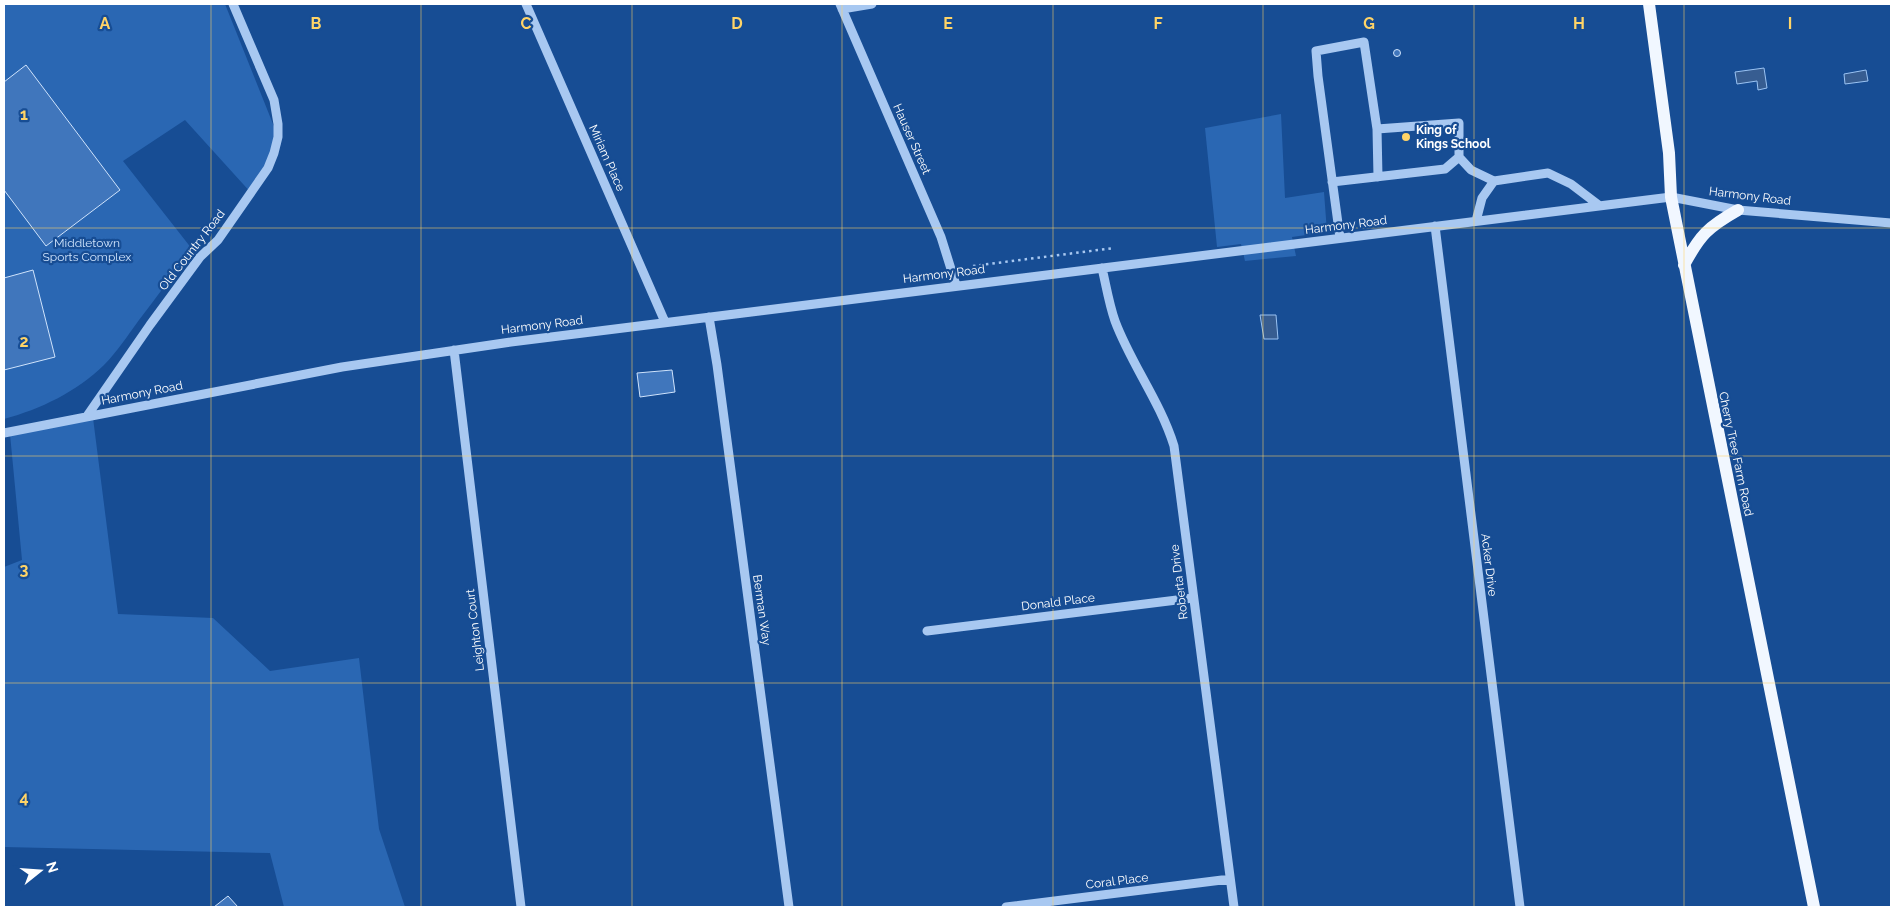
<svg xmlns="http://www.w3.org/2000/svg" width="1895" height="911" font-family="Raleway,sans-serif">
<style>
.green{fill:#2a67b3}
.water{fill:#375d91;stroke:#9ac3f3}
.building{fill:#4076bc;stroke:#cfe3fc}
.lines{fill:none;stroke-linecap:round;stroke-linejoin:round}
.path{stroke:#a8c8f1;stroke-width:2.5;stroke-dasharray:2.5 4;stroke-linecap:butt}
.minor{stroke:#a8c8f1;stroke-width:9}
.major{stroke:#f1f7ff;stroke-width:12}
.grid{fill:none;stroke:#ffd467;stroke-width:1;stroke-opacity:0.55}
.poi-dot{fill:#ffd467;stroke:#174d94;stroke-width:2}
.labels{text-anchor:middle;stroke-width:4.5;stroke-linejoin:round;paint-order:stroke}
.poi-label{font-size:12px;font-weight:bold;fill:#fff;stroke:#174d94;text-anchor:start}
.street-label{font-size:12px;fill:#fff;stroke:#174d94}
.park-label{font-size:12px;fill:#cfe3fc;stroke:#174d94}
.grid-label{font-size:16px;text-anchor:middle;font-weight:bold;fill:#ffd467;stroke:#174d94;stroke-width:4.5;stroke-linejoin:round;paint-order:stroke}
</style>
<rect width="100%" height="100%" fill="#174d94"/>
<path class="green" d="M4,4h221l56,140 -28,51 -68,-75 -62,41 69,88c-18,24 -35,48 -53,71 -11,15 -22,32 -35,45 -28,27 -63,44 -100,54z
M1281,114l4,84 39,-6 3,40 -35,5 4,19 -51,5 -4,-17 -24,3 -12,-119z
M93,418l25,196 95,4 57,53 89,-13 20,171 26,78h-121l-14,-54 -266,-6v-280l18,-7 -12,-126z"/>
<path class="water" d="M1764,68l3,20 -9,2 -1,-9 -20,3 -2,-12z
M1866,70l2,11 -23,3 -1,-10z
M1260,315h16l2,24h-14z"/>
<path class="building" d="M1393.5 53a3.5 3.5 0 1 1 7 0a3.5 3.5 0 1 1-7 0Z
M26,65l94,125 -74,56 -42,-56v-108z
M33,270l22,87 -51,13v-92z
M672,370l3,22 -35,5 -3,-24z
M228,896l10,11h-24z"/>
<g class="lines">
<path class="path" d="M973,266l141,-18"/>
<path class="minor" d="M526,4l139,318
M840,4l101,233 15,48
M842,9l30,-5
M1377,129l82,-6v34l12,13 23,11
M1332,182l113,-13 14,-12
M1476,221l6,-23 12,-17 54,-8 23,11 29,22
M1435,226l85,681
M1340,238l-22,-162 -2,-25 48,-9 13,87 1,48
M1102,268c4,17 7,36 13,53 16,43 45,80 59,125l60,461
M709,317l8,48 72,542
M454,350l67,557
M87,416l63,-91 50,-68 18,-17 50,-72 6,-15 4,-16v-13l-4,-24 -41,-96
M4,433l338,-66 169,-25 1160,-145 67,13 153,13
M927,631l266,-33
M1006,907l224,-28"/>
<path class="major" d="M1649,4l20,149 2,44 143,710
M1684,265c16,-30 24,-38 54,-55"/>
</g>
<path class="grid" d="M211,4v903M421,4v903M632,4v903M842,4v903M1053,4v903M1263,4v903M1474,4v903M1684,4v903M4,228h1887M4,456h1887M4,683h1887"/>
<circle class="poi-dot" cx="1406" cy="137" r="5"/>
<g class="labels">
<g class="poi-label">
<text x="1416" y="134">King of<tspan x="1416" dy="14">Kings School</tspan></text>
</g>
<g class="street-label">
<text transform="translate(912 139) rotate(66)" y="4">Hauser Street</text>
<text transform="translate(607 158) rotate(66)" y="4">Miriam Place</text>
<text transform="translate(1750 196) rotate(7)" y="4">Harmony Road</text>
<text transform="translate(1346 225) rotate(-7)" y="4">Harmony Road</text>
<text transform="translate(192 250) rotate(-52)" y="4">Old Country Road</text>
<text transform="translate(944 274) rotate(-7)" y="4">Harmony Road</text>
<text transform="translate(542 325) rotate(-7)" y="4">Harmony Road</text>
<text transform="translate(142 393) rotate(-11)" y="4">Harmony Road</text>
<text transform="translate(1736 454) rotate(78)" y="4">Cherry Tree Farm Road</text>
<text transform="translate(1489 565) rotate(83)" y="4">Acker Drive</text>
<text transform="translate(1179 582) rotate(-97)" y="4">Roberta Drive</text>
<text transform="translate(1058 602) rotate(-7)" y="4">Donald Place</text>
<text transform="translate(762 610) rotate(82)" y="4">Berman Way</text>
<text transform="translate(475 630) rotate(-97)" y="4">Leighton Court</text>
<text transform="translate(1117 881) rotate(-7)" y="4">Coral Place</text>
</g>
<g class="park-label">
<text x="87" y="247">Middletown<tspan x="87" dy="14">Sports Complex</tspan></text>
</g>
</g>
<g class="grid-label">
<text x="105" y="29">A</text>
<text x="316" y="29">B</text>
<text x="526" y="29">C</text>
<text x="737" y="29">D</text>
<text x="948" y="29">E</text>
<text x="1158" y="29">F</text>
<text x="1369" y="29">G</text>
<text x="1579" y="29">H</text>
<text x="1790" y="29">I</text>
<text x="24" y="120">1</text>
<text x="24" y="347">2</text>
<text x="24" y="575">3</text>
<text x="24" y="803">4</text>
</g>
<rect width="1895" height="911" fill="none" stroke="#ffffff" stroke-width="10"/>
<g transform="translate(40 871) rotate(73)" stroke="#174d94" stroke-width="4" paint-order="stroke">
<path d="M0-4L9 19L0 12L-9 19Z" fill="#ffffff"/>
<text y="-8" font-size="14" font-weight="bold" text-anchor="middle" fill="#ffffff">N</text>
</g>
</svg>
